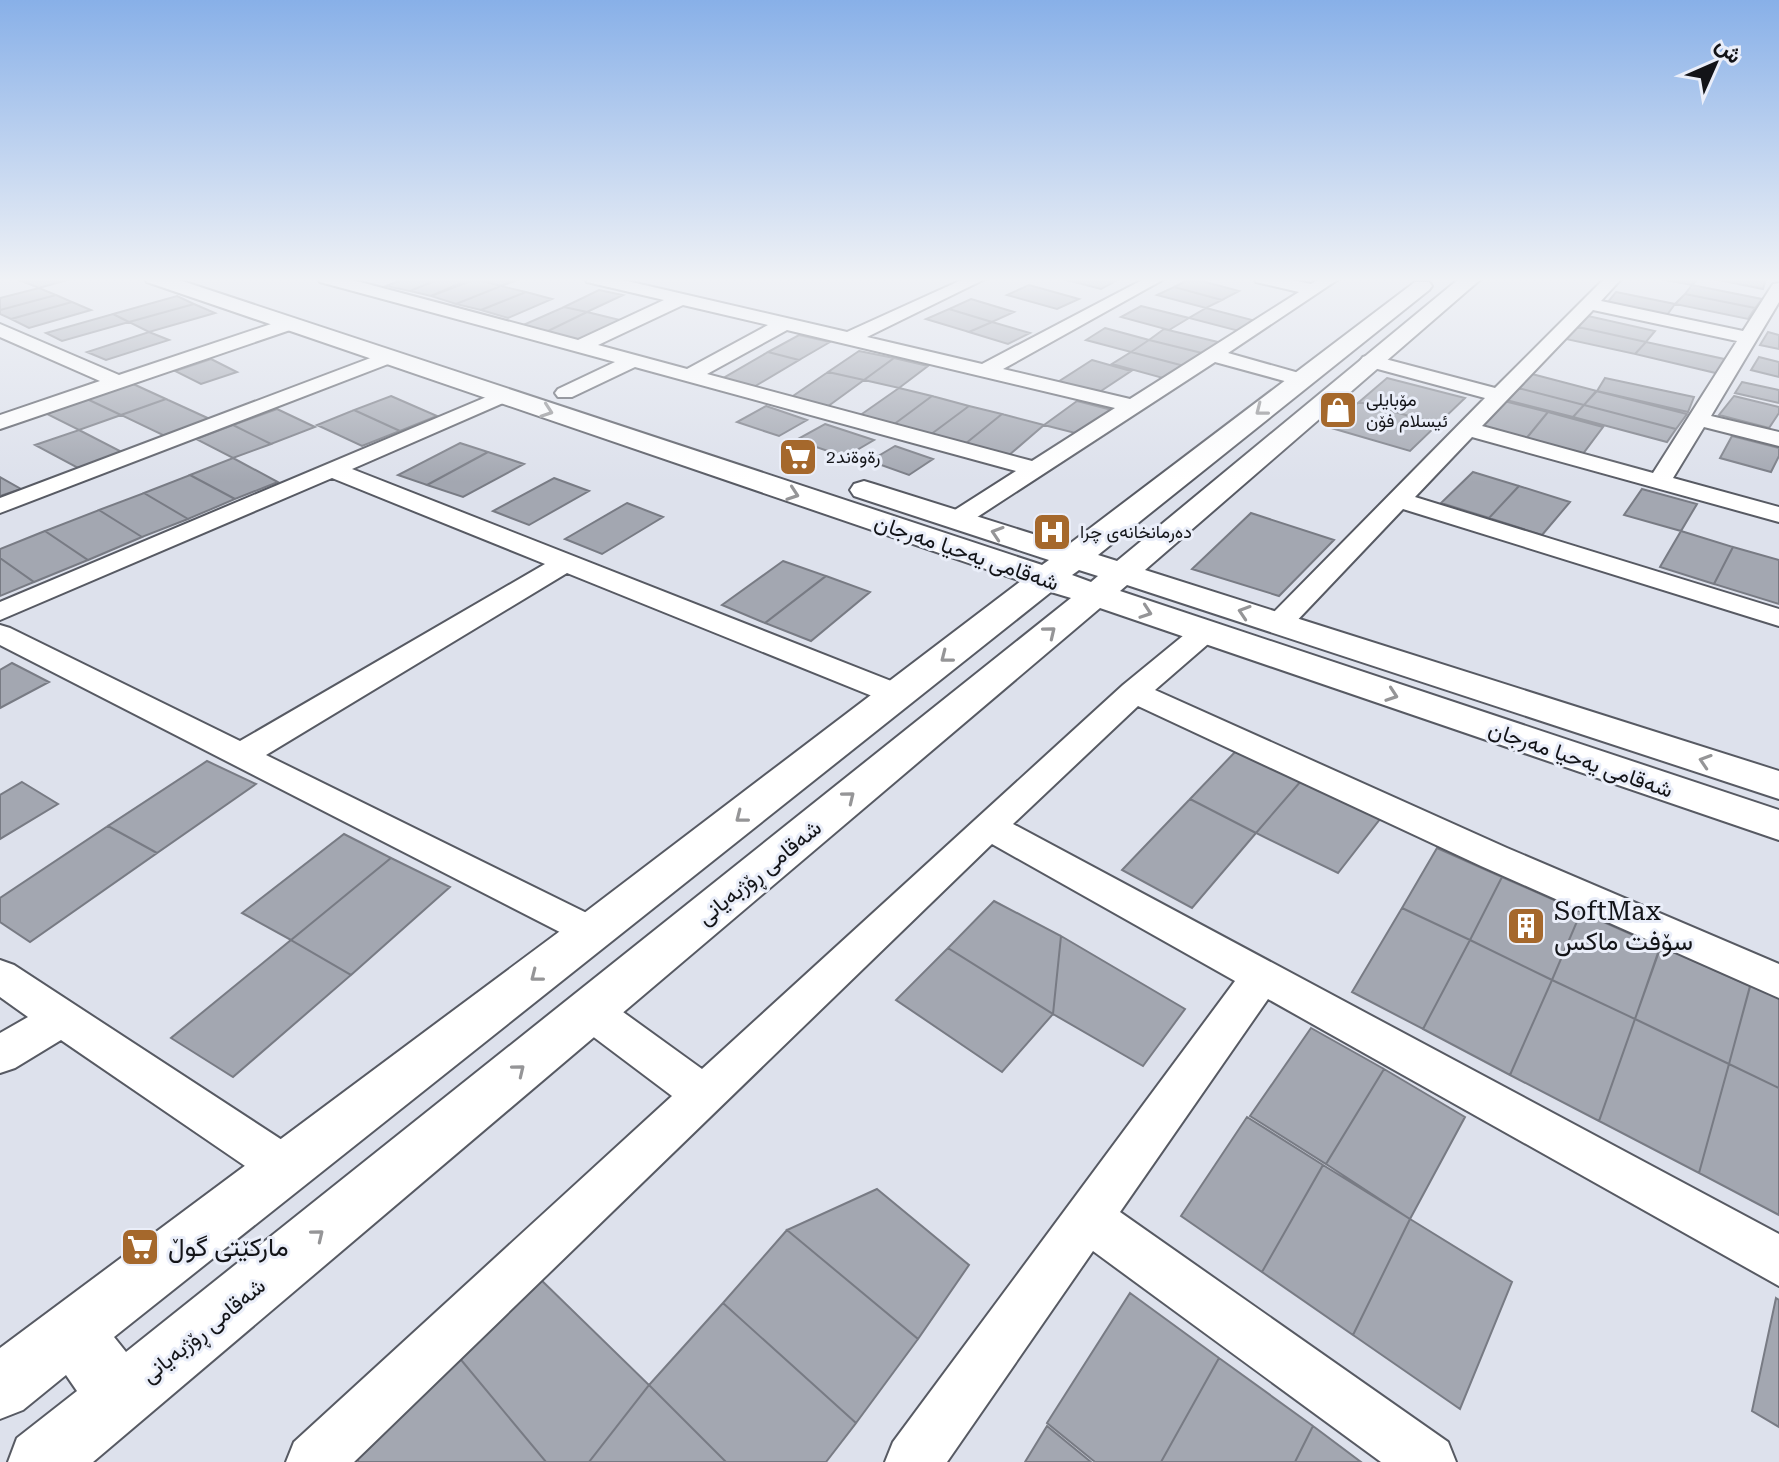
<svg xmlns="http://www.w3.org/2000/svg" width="1779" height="1462" font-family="'Roboto Serif',Vazirmatn,serif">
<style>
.building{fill:#a3a7b1;stroke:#787b84;stroke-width:2}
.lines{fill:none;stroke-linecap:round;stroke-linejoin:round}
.minor-casing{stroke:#575a63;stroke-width:4}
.tertiary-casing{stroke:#575a63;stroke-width:4}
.minor{fill:#fff;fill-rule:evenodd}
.tertiary{fill:#fff;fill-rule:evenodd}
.oneway{stroke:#959597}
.labels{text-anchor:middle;stroke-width:6;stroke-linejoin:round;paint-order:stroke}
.far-poi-label{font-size:18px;fill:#131418;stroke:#eaeef9;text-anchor:start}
.street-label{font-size:22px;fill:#131418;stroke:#eaeef9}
.near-poi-label{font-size:26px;fill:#131418;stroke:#eaeef9;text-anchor:start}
</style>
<rect width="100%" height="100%" fill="#dde1ec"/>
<path class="building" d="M27,278h47l-35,10 -20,-8z
M406,278h36l-32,13 -24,-5z
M442,278l26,2 -37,16 -21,-5z
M480,278h42l-21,8 -25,-7z
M1059,278h54l6,1 -18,10z
M1191,278l48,13 -17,9 -48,-13z
M1655,278h44l-7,7z
M1709,278h57l-3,11z
M476,279l25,7 -45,18 -25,-8z
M1029,285l50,14 -22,10 -50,-14z
M1692,285l70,14 -7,9 -70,-14z
M501,286l25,6 -45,18 -25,-6z
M1174,287l48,13 -16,8 -49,-13z
M39,288l17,7 -56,15v-12z
M599,290l24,5 -36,17 -23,-5z
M526,292l26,7 -44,19 -27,-8z
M1616,292l59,12 -8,11 -60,-12z
M1685,294l70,14 -7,11 -73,-15z
M56,295l16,7 -61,17 -11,-5v-4z
M177,296l17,8 -65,18 -16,-8z
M971,299l43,13 -22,10 -43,-13z
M72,302l19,8 -62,18 -18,-9z
M194,304l21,9 -66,19 -20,-10z
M1141,306l48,12 -20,12 -48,-13z
M564,307l23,5 -41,20 -25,-6z
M1206,308l50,13 -17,10 -50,-13z
M949,309l43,13 -23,10 -43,-13z
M587,312l33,8 -41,20 -33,-8z
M113,314l16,8 -67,19 -16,-8z
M1588,316l67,15 -9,11 -68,-15z
M992,322l38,11 -22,11 -39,-12z
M1578,327l68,15 -11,12 -69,-15z
M1105,328l44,12 -18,12 -45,-12z
M1164,329l58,14 -16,11 -57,-14z
M149,332l20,8 -63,20 -19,-8z
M1768,332l11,3v14l-19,-4z
M799,335l31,7 -31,18 -31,-8z
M1149,340l57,14 -18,13 -57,-15z
M1646,342l83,18 -9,14 -85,-20z
M859,351l35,7 -30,22 -36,-8z
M768,352l31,8 -47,28 -32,-8z
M1131,352l57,15 -18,13 -58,-16z
M1759,357l20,5v15l-28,-7z
M894,358l34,8 -29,22 -35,-8z
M211,359l26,13 -36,12 -26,-13z
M1092,360l39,11 -33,22 -40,-11z
M828,372l36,8 -37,27 -37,-9z
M1532,374l65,17 -13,14 -66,-17z
M1387,378l78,20 -27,26 -79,-22z
M1605,378l89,19 -6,15 -91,-21z
M1742,382l37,8v13l-44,-10z
M131,383l35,16 -45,16 -34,-16z
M899,388l33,8 -39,29 -34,-9z
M1518,388l66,17 -11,12 -67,-17z
M1596,391l91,23 -11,15 -92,-24z
M391,396l46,20 -37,15 -46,-21z
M932,396l37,10 -39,29 -37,-10z
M1734,396l45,11v6l-10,15 -50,-13z
M87,399l34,16 -42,15 -34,-17z
M166,399l46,21 -45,17 -46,-22z
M1077,401l35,9 -33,24 -35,-9z
M1504,401l44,11 -23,28 -45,-13z
M1359,402l79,22 -28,27 -82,-24z
M1584,405l92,24 -9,13 -94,-25z
M766,406l41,14 -28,16 -42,-14z
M969,406l33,8 -37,30 -35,-9z
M277,409l38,18 -44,17 -38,-19z
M354,410l46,21 -38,15 -45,-21z
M1548,412l55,15 -21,28 -57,-15z
M1002,414l42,11 -36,31 -43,-12z
M825,424l49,16 -29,17 -49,-17z
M233,425l38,19 -38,14 -37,-19z
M79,430l43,22 -44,16 -43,-23z
M1732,436l47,12v8l-8,16 -51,-14z
M460,443l28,9 -61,33 -29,-10z
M895,446l38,13 -24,16 -39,-14z
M488,452l36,12 -61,33 -36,-12z
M233,458l45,24 -43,17 -45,-24z
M1473,472l46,14 -30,32 -48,-15z
M190,475l45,24 -47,20 -44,-26z
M0,477l21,12 -21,7z
M554,478l35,13 -60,34 -36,-14z
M1519,486l51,16 -28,33 -53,-17z
M1642,489l55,15 -16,27 -57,-16z
M144,493l44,26 -46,18 -43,-27z
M627,503l36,14 -61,37 -37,-15z
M99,510l43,27 -54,23 -43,-29z
M1251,513l83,27 -55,56 -87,-27z
M45,531l43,29 -54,22 -34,-24v-9z
M1681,531l52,16 -19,37 -54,-17z
M1733,547l46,13v44l-65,-20z
M0,558l34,24 -34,14z
M783,561l43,15 -61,47 -43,-18z
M826,576l44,16 -59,49 -46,-18z
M12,663l37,19 -49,26v-38z
M1236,751l65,30 -45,52 -66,-34z
M207,761l49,23 -99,69 -49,-27z
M1301,781l79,38 -42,54 -82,-40z
M22,782l36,22 -58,35v-44z
M1190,799l66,34 -64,75 -70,-38z
M108,826l49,27 -127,89 -30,-20v-24z
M344,834l47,24 -100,82 -49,-27z
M1437,848l65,29 -32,63 -68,-32z
M391,858l59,29 -99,88 -60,-35z
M1502,877l79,35 -29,68 -82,-40z
M994,901l67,35 -8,78 -105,-66z
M1402,908l68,32 -47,89 -71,-37z
M1581,912l79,35 -25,72 -83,-39z
M1061,936l124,73 -42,57 -90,-52z
M291,940l60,35 -118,102 -62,-39z
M1470,940l82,40 -42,95 -87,-46z
M1661,946l89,40 -21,78 -94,-45z
M948,948l105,66 -51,58 -106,-72z
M1552,980l83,39 -36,102 -89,-46z
M1751,983l28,13v92l-50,-24z
M1635,1019l94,45 -30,109 -100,-52z
M1311,1028l73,41 -58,95 -76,-48z
M1729,1064l50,24v127l-80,-42z
M1384,1069l81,48 -55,102 -84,-55z
M1247,1117l76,48 -61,107 -81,-56z
M1323,1165l87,54 -57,116 -91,-63z
M877,1189l92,76 -51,74 -131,-109z
M1410,1219l102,63 -52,127 -107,-74z
M787,1230l131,109 -62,84 -133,-120z
M535,1274l114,111 -60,77h-43l-89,-107z
M1130,1293l89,65 -58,104h-66l-48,-39z
M1776,1298l3,2v127l-27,-16z
M723,1303l133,120 -30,39h-100l-77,-77z
M457,1355l89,107h-187l-8,-10z
M1219,1358l94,68 -18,36h-134z
M649,1385l77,77h-137z
M1047,1426l44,36h-66z
M1313,1426l48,36h-66z"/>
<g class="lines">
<g class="minor-casing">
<path id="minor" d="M318,278h27l233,62 86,-40 -77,-18 -2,-4h29l233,54 119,-54h21l-120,59 115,27 164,-86h20l-163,91 127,30 169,-107 -43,-10 -2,-4h29l28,6 10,-6h19l-112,75 78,22 3,4 -3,4 -7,2 -84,-23 -250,163h-18l-3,-5 3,-5 69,-44 -381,-104 -63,30h-14l-3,-4 3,-4 57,-27 -295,-80zM683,305l85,20 -81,44 -89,-24zM787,330l328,78 -83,53 -325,-87z
M1605,278h17l-21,23 142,30 30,-47 6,-1v19l-68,114 68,16v14l-75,-19 -31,51 106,29v15l-307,-85 -57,60 364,112v17l-376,-117 -114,120 -10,3 -10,-3 -4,-6 4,-6 216,-219 -122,-33 -3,-4 3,-4 7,-2 125,33zM1593,310l144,31 -84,132 -171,-47z
M289,318l9,6 -2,4 -296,101v-14l100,-34 -100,-44v-13l119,51z
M389,351l7,2 3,4 -3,4 -396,152v-15z
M503,390l7,2 3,4 -3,4 -158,69 557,219 4,7 -4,7 -11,3 -11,-3 -320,-129 -301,182 339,167 5,11 -5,11 -14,4 -591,-303v-20l10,3 230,113 305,-177 -213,-86 -332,142v-18z
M1205,623l10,3 4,6 -4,6 -60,52 352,158 272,116v34l-298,-132 -343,-160 -125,118 766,410v52l-511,-287 -148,213 328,230 8,20h-75l-288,-211 -146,211h-62l8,-20 342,-461 -243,-137 -638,618h-68l8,-20 378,-346 -97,-73 -6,-12 6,-12 15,-5 15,5 97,70 421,-384 72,-59z
M0,960l14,5 288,188 7,15 -7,15 -16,7 -16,-7 -209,-143 -46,28 -15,5v-40l28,-16 -28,-20z"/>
</g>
<g class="tertiary-casing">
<path id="tertiary" d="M144,278h29l869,287 7,-5 -195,-64 -4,-6 4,-6 10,-3 10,3 194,61 347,-263h14l3,4 -3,4 -331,265 19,6 343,-283h22l-337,292 634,201v28l-652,-214 -7,6 659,219v30l-679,-232 -1007,854h-85l9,-24 60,-47 -11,-16 -43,35 -23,9v-71l575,-428 446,-339 -874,-299zM1079,570l19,6 -7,6 -19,-7zM1051,592l20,6 -945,754 -12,-15z"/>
</g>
<use href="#minor" class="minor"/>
<use href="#tertiary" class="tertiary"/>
</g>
<defs><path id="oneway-chevron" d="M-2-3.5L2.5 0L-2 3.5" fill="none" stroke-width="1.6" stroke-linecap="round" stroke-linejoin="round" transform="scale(2)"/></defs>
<g class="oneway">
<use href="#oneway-chevron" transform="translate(1261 410) rotate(142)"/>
<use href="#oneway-chevron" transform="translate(547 411) rotate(19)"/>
<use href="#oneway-chevron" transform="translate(793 494) rotate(19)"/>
<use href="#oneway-chevron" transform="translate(997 533) rotate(-162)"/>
<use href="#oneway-chevron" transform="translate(1146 612) rotate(19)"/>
<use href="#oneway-chevron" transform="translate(1244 612) rotate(-162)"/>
<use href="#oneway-chevron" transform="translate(1050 632) rotate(-39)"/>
<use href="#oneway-chevron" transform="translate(946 657) rotate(142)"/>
<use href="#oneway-chevron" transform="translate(1392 695) rotate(19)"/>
<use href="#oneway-chevron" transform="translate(1705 761) rotate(-162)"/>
<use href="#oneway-chevron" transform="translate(849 797) rotate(-39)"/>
<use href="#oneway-chevron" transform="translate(741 817) rotate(142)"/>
<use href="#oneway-chevron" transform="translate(536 976) rotate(142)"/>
<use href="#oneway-chevron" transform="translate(519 1070) rotate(-39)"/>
<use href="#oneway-chevron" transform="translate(318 1235) rotate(-39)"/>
</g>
<linearGradient id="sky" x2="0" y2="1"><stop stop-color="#88b0e8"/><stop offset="0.58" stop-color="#f0f2f6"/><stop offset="1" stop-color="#f0f2f6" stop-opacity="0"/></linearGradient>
<rect width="1779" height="482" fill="url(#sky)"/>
<defs>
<g id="shop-square" transform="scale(2)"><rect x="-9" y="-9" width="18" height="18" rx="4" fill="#a5682c" stroke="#eaeef9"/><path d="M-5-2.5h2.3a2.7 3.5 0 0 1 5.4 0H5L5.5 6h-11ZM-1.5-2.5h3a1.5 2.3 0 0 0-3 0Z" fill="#fff"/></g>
<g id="supermarket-square" transform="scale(2)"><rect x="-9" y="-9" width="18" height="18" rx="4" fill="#a5682c" stroke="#eaeef9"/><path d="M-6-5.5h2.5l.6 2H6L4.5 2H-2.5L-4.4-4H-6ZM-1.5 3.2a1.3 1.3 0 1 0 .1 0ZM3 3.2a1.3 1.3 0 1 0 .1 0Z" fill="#fff"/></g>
<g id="hospital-square" transform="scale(2)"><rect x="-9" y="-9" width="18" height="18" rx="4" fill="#a5682c" stroke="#eaeef9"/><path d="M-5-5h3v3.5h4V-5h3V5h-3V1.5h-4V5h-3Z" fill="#fff"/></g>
<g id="building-square" transform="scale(2)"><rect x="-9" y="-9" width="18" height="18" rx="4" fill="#a5682c" stroke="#eaeef9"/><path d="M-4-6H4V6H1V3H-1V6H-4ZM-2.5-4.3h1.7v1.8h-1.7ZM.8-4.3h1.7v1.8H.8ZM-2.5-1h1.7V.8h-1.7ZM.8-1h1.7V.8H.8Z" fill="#fff"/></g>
</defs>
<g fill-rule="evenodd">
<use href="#shop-square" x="1338" y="410"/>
<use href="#supermarket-square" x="798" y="457"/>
<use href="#hospital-square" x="1052" y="532"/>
<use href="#building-square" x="1526" y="926"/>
<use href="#supermarket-square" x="140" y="1247"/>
</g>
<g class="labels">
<g class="far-poi-label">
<text x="1366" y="406">مۆبایلی<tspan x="1366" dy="21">ئیسلام فۆن</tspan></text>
<text x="826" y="463">رةوةند2</text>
<text x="1080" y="538">دەرمانخانەی چرا</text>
</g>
<g class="street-label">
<text transform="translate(967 552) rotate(19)" y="8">شەقامی یەحیا مەرجان</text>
<text transform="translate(1581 759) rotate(19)" y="8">شەقامی یەحیا مەرجان</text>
<text transform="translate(759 872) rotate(-39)" y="8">شەقامی ڕۆژبەیانی</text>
<text transform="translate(203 1330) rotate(-39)" y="8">شەقامی ڕۆژبەیانی</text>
</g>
<g class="near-poi-label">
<text x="1554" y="920">SoftMax<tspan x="1554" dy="30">سۆفت ماکس</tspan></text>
<text x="168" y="1256">مارکێتی گوڵ</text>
</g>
</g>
<g transform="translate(1715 64) rotate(45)" stroke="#eaeef9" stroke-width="6" paint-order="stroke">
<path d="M0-6L14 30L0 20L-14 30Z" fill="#131418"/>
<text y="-12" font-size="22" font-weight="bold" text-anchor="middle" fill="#131418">ش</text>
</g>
</svg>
